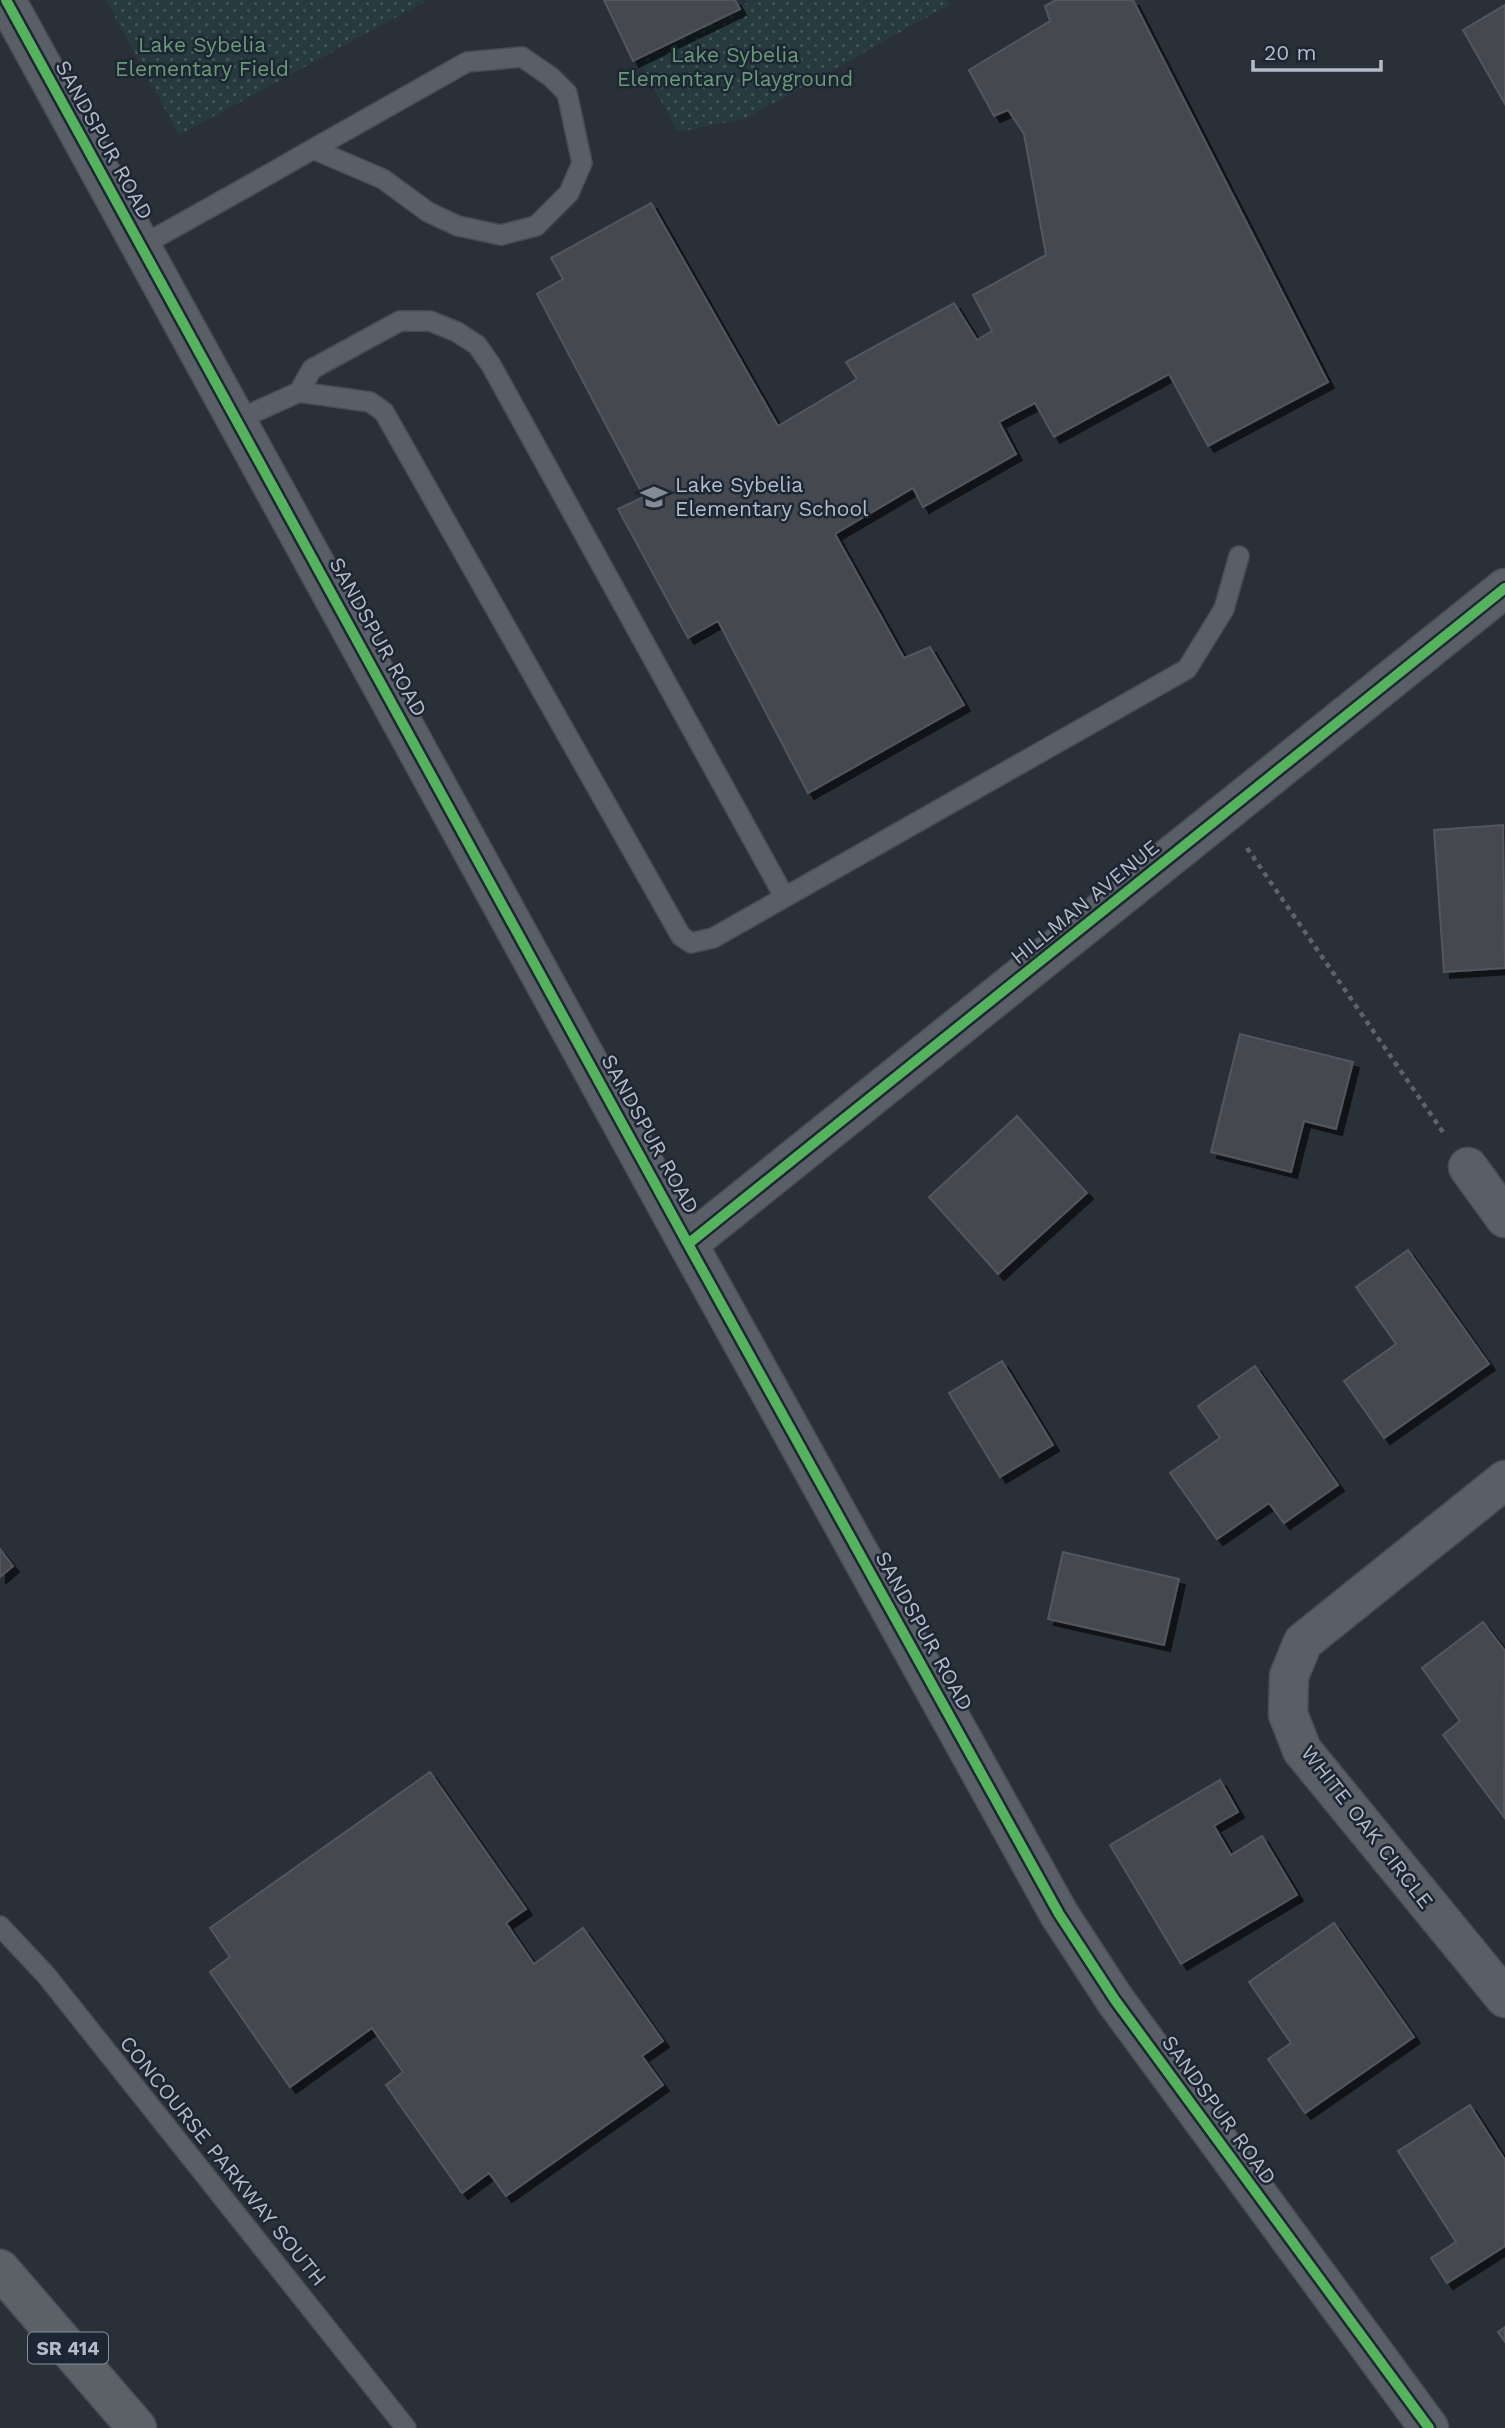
<svg xmlns="http://www.w3.org/2000/svg" width="1505" height="2428" font-family="'Work Sans',sans-serif">
<style>
.grass{fill:url(#grass-dots)}
.building{fill:#444950;stroke:#52575f;stroke-width:2;filter:url(#shadow)}
.lines{fill:none;stroke-linecap:round;stroke-linejoin:round}
.service-casing{stroke:#484c53;stroke-width:22}
.minor-casing{stroke:#484c53;stroke-width:41}
.tertiary-casing{stroke:#484c53;stroke-width:41}
.primary-casing{stroke:#484c55;stroke-width:41}
.path{stroke:#5d636a;stroke-width:4.5;stroke-dasharray:5 5;stroke-linecap:butt}
.service{stroke:#5a5e66;stroke-width:19}
.minor{stroke:#5a5e66;stroke-width:38}
.tertiary{stroke:#5a5e66;stroke-width:38}
.primary{stroke:#5c6168;stroke-width:38}
.cycleway-casing{stroke:#1d2633;stroke-width:15}
.cycleway{stroke:#56b35d;stroke-width:10}
.labels{text-anchor:middle;stroke-width:5;stroke-linejoin:round;paint-order:stroke}
.shield{fill:#1d2633;stroke:#878f9c;stroke-width:2}
.shield-label{font-size:19px;font-weight:bold;fill:#b4bcc9}
.park-label{font-size:21px;fill:#6b9a76;stroke:#1d2633}
.street-label{font-size:21px;fill:#b4bcc9;stroke:#1d2633}
.poi-label{font-size:21px;fill:#b4bcc9;stroke:#1d2633;text-anchor:start}
</style>
<defs>
<pattern id="grass-dots" width="8" height="8" patternUnits="userSpaceOnUse" patternTransform="scale(1.75)"><rect width="8" height="8" fill="#273a3e"/><path d="M2 2h.1M6 6h.1" fill="none" stroke="#445559" stroke-width="1.8" stroke-linecap="round"/></pattern>
<filter id="shadow"><feDropShadow dx="6" dy="6" stdDeviation="0" flood-color="#0009"/></filter>
</defs>
<rect width="100%" height="100%" fill="#2a3038"/>
<path class="grass" d="M106,0h322l-249,135z
M746,0h200l3,5 -202,113 -69,14 -39,-70 108,-59z"/>
<path class="building" d="M604,0h131l5,9 -107,52z
M1056,0h77l195,382 -120,64 -39,-72 -115,63 -19,-34 -36,19 17,32 -93,53 -10,-19 -78,46 69,124 26,-11 34,58 -156,88 -90,-172 -30,17 -70,-129 26,-12 -107,-203 26,-15 -12,-21 100,-55 127,223 79,-47 -11,-17 108,-59 23,37 15,-9 -19,-36 73,-40 -22,-121 -16,-24 -14,6 -25,-46 81,-49 -5,-15z
M1505,5v99l-42,-74z
M1503,825l2,143 -61,4 -10,-142z
M1240,1034l113,28 -17,67 -32,-8 -13,51 -80,-20z
M1017,1116l70,77 -89,81 -69,-77z
M1408,1250l81,114 -105,74 -40,-57 52,-37 -40,-57z
M1002,1361l51,84 -53,32 -51,-84z
M1255,1366l83,119 -54,38 -15,-20 -52,36 -47,-66 50,-35 -22,-32z
M0,1549l13,17 -13,11z
M1063,1552l116,27 -15,66 -116,-26z
M1483,1622l22,29 -1,166 -61,-82 17,-14 -38,-53z
M430,1772l96,137 -20,14 28,41 49,-36 80,113 -21,15 21,29 -157,111 -17,-23 -27,20 -76,-108 17,-13 -31,-44 -82,59 -80,-115 20,-15 -20,-29z
M1220,1780l18,32 -24,14 17,29 31,-19 35,59 -116,69 -71,-119z
M1334,1923l80,114 -109,76 -37,-54 23,-16 -42,-61z
M1470,2105l35,55v86l-58,37 -16,-25 25,-16 -58,-91z
M1505,2327v15l-7,-10z"/>
<g class="lines">
<g class="service-casing">
<path id="service" d="M141,246l132,-74 40,-23 154,-87 55,-5 29,20 16,16 15,70 -13,30 -33,33 -35,9 -43,-9 -30,-14 -45,-33 -70,-30
M299,392l13,-23 88,-48h30l27,11 20,13 14,20 293,531
M237,420l62,-28 71,10 14,10 297,524 10,7 22,-5 474,-269 37,-60 15,-53
M0,1926l46,49 360,453"/>
</g>
<g class="minor-casing">
<path id="minor" d="M1468,1167l37,51
M688,1244l817,-656
M1505,1480l-202,162 -14,34 -1,38 14,36 203,248"/>
</g>
<g class="tertiary-casing">
<path id="tertiary" d="M6,0l682,1244 371,670 56,86 314,428"/>
</g>
<g class="primary-casing">
<path id="primary" d="M0,2269l137,159"/>
</g>
<path class="path" d="M1247,848l198,287"/>
<use href="#service" class="service"/>
<use href="#minor" class="minor"/>
<use href="#tertiary" class="tertiary"/>
<use href="#primary" class="primary"/>
<g class="cycleway-casing">
<path id="cycleway" d="M6,0l682,1244 371,670 56,86 314,428
M688,1244l817,-656"/>
</g>
<use href="#cycleway" class="cycleway"/>
</g>
<defs>
<g id="school-bare" transform="scale(2.1)"><path d="M0-5L7-2L0 1L-7-2ZM-4 1L0 2.5L4 1V4Q0 6-4 4Z" fill="#848b96" stroke="#1d2633" stroke-width="2.5" paint-order="stroke"/></g>
</defs>
<g fill-rule="evenodd">
<use href="#school-bare" x="654" y="497"/>
</g>
<g class="labels">
<rect class="shield" x="28" y="2332.5" width="80" height="31" rx="5"/>
<g class="shield-label">
<text x="68" y="2355">SR 414</text>
</g>
<g class="park-label">
<text x="202" y="52">Lake Sybelia<tspan x="202" dy="24">Elementary Field</tspan></text>
<text x="735" y="62">Lake Sybelia<tspan x="735" dy="24">Elementary Playground</tspan></text>
</g>
<g class="street-label">
<text transform="translate(104 140) rotate(61)" y="7">SANDSPUR ROAD</text>
<text transform="translate(378 637) rotate(61)" y="7">SANDSPUR ROAD</text>
<text transform="translate(1085 902) rotate(-39)" y="7">HILLMAN AVENUE</text>
<text transform="translate(650 1134) rotate(61)" y="7">SANDSPUR ROAD</text>
<text transform="translate(924 1631) rotate(61)" y="7">SANDSPUR ROAD</text>
<text transform="translate(1367 1827) rotate(52)" y="7">WHITE OAK CIRCLE</text>
<text transform="translate(1219 2110) rotate(54)" y="7">SANDSPUR ROAD</text>
<text transform="translate(223 2161) rotate(51)" y="7">CONCOURSE PARKWAY SOUTH</text>
</g>
<g class="poi-label">
<text x="675" y="492">Lake Sybelia<tspan x="675" dy="24">Elementary School</tspan></text>
</g>
</g>
<path d="M1253 60v10h128v-10" fill="none" stroke="#b4bcc9" stroke-width="3.5"/>
<text x="1264" y="60" font-size="21" fill="#b4bcc9" stroke="#1d2633" stroke-width="5" paint-order="stroke">20 m</text>
</svg>
